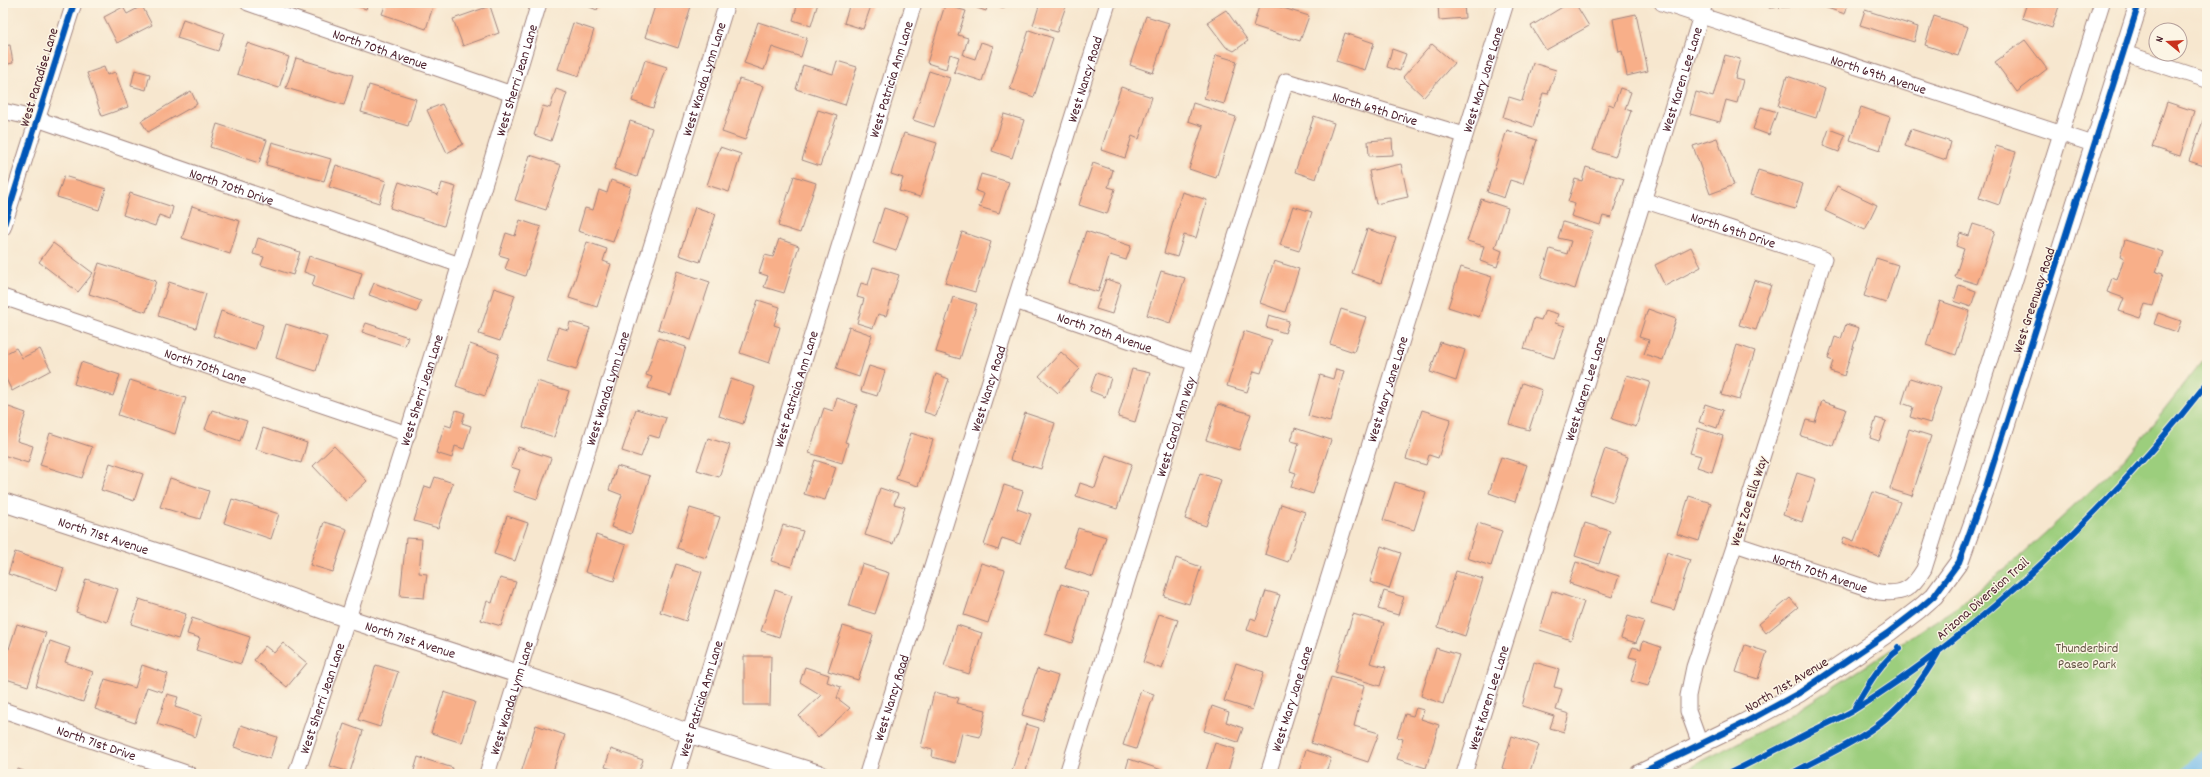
<svg xmlns="http://www.w3.org/2000/svg" width="2210" height="777" font-family="Dekko,sans-serif">
<style>
.green{fill:#9cce7d;stroke:#737654}
.lines{fill:none;stroke-linecap:round;stroke-linejoin:round}
.canal{stroke:#73bceb;stroke-width:17}
.building{fill:#f8af89}
.minor-casing{stroke:#a0837d;stroke-width:17}
.tertiary-casing{stroke:#a0837d;stroke-width:20}
.minor{stroke:#fff;stroke-width:15}
.tertiary{stroke:#fff;stroke-width:18}
.cycleway-casing{stroke:#fcf5e5;stroke-width:8}
.cycleway{stroke:#0057b8;stroke-width:6}
.labels{text-anchor:middle;stroke-width:3;stroke-linejoin:round;paint-order:stroke}
.street-label{font-size:14px;fill:#4a1f2b;stroke:#fcf5e5}
.park-label{font-size:14px;fill:#635444;stroke:#fcf5e5}
</style>
<rect width="100%" height="100%" fill="#fcf5e5"/>
<filter id="ink" filterUnits="userSpaceOnUse"><feTurbulence type="fractalNoise" baseFrequency=".025" numOctaves="2"/><feDisplacementMap in="SourceGraphic" scale="8" xChannelSelector="R" yChannelSelector="G"/><feConvolveMatrix kernelMatrix="1 2 1 2 8 2 1 2 1" color-interpolation-filters="sRGB"/></filter>
<filter id="wash" filterUnits="userSpaceOnUse"><feTurbulence type="fractalNoise" baseFrequency=".012" numOctaves="4" result="noise"/><feDisplacementMap in="SourceGraphic" scale="16" xChannelSelector="R" yChannelSelector="G"/><feGaussianBlur stdDeviation="0.9" result="paint"/><feColorMatrix in="noise" values="0 0 0 0 0 0 0 0 0 0 0 0 0 0 0 0 0 1.4 0 .05"/><feComposite in="paint" operator="in"/></filter>
<g filter="url(#wash)">
<rect width="100%" height="100%" fill="#f7e7cf"/>
<path class="green" d="M2207,355v419h-530l107,-55 173,-112 60,-48 108,-100z"/>
<g class="lines">
<path class="canal" d="M2188,774l19,-18"/>
</g>
<g id="blocks">
<path class="building" d="M348,3h20l-2,6z
M386,3h48l-8,26 -44,-15z
M580,3h20l-3,7z
M656,3h36l-14,45 -33,-11z
M798,3h20l-7,23 -18,-6z
M850,3h22l-9,26 -19,-6z
M979,3h9l-2,8 -9,-3z
M990,3h15l-1,5z
M1040,3h27l-10,29 -24,-7z
M1260,3h7l42,13 -9,25 -47,-15z
M1438,3h26l1,15 -26,2z
M1569,3h6l14,23 -43,24 -15,-24z
M1769,3h20v4l-20,1z
M1812,3h36l-3,11z
M2027,3h33l-8,25 -30,-10z
M945,5l21,6 -8,24 10,3 -5,17 12,4 6,-17 12,4 -11,35 -28,-9 5,-15 -9,-3 -4,15 -19,-6z
M142,6l10,19 -35,18 -13,-26 19,-10 4,7z
M490,6l9,27 -36,13 -10,-27z
M1226,10l22,31 -14,10 -8,-4 -19,-25z
M1865,10l53,17 -4,15 -54,-17z
M1636,14l12,57 -21,5 -5,-25 -3,1 -6,-33z
M1146,16l23,7 -16,50 -23,-8z
M1934,16l34,11 -10,29 -33,-11z
M183,19l41,14 -6,18 -41,-13z
M758,22l49,16 -6,19 -29,-10 -8,23 -20,-7z
M573,23l21,7 -15,46 -21,-7z
M1029,30l24,8 -19,59 -24,-8z
M1345,33l29,10 -9,27 -29,-9z
M2025,40l22,29 -30,23 -22,-30z
M247,43l42,14 -10,31 -42,-14z
M1432,44l22,19 -30,34 -21,-20z
M10,45l3,18 -10,2v-19z
M1392,49l14,5 -6,17 -13,-4z
M1216,55l21,6 -13,43 -20,-6z
M1725,55l15,4 -5,19 8,2 -6,23 -11,-3 -6,22 -30,-8 6,-22 17,5z
M296,58l57,17 -9,30 -58,-17z
M645,60l22,7 -14,41 -21,-7z
M837,61l20,6 -12,38 -49,-16 7,-24 30,9z
M1533,63l23,7 -8,24 -5,-1 -10,34 -30,-10 6,-20 13,4z
M104,67l3,8 8,-3 13,35 -26,9 -15,-43z
M135,70l15,4 -4,16 -15,-4z
M929,71l21,7 -16,49 -21,-7z
M1787,76l38,13 -9,29 -38,-12z
M739,79l24,7 -18,54 -23,-8z
M369,85l47,14 -8,27 -47,-14z
M1121,87l31,10 -13,42 -7,-3 -7,22 -24,-8z
M1620,88l11,4 -6,17 6,2 -16,46 -22,-7 16,-46 5,2z
M556,89l11,4 -16,48 -17,-6 9,-29 7,2z
M191,91l6,13 -49,28 -7,-11z
M2167,102l27,9 -14,45 -28,-9z
M1193,103l43,14 -20,61 -27,-9 14,-43 -15,-5z
M442,104l21,40 -16,9 -20,-43z
M1761,107l16,5 -8,23 -16,-6z
M1861,107l29,10 -10,33 -30,-10z
M818,110l19,6 -17,50 -18,-6z
M1004,114l20,6 -12,38 -20,-7z
M2205,115h2v52l-18,-6z
M1314,116l20,7 -18,56 -21,-7z
M630,121l22,7 -15,49 -23,-8z
M217,124l50,16 -8,23 -49,-16z
M1829,129l16,6 -6,17 -16,-6z
M1911,129l40,13 -5,18 -41,-14z
M1507,130l30,10 -14,44 -13,-4 -6,18 -17,-6z
M904,133l33,10 -17,54 -21,-6 4,-13 -12,-4z
M1717,138l17,47 -24,9 -17,-48z
M1392,139l1,16 -24,1 -1,-15z
M272,142l59,17 -7,22 -58,-16z
M1996,146l20,6 -17,53 -20,-7z
M720,147l21,7 -12,38 -22,-7z
M530,155l31,10 -15,45 -31,-10z
M1093,163l20,7 -5,17 7,2 -8,25 -28,-9z
M1401,164l7,33 -32,7 -7,-33z
M336,165l50,16 -7,22 -50,-16z
M1586,167l38,12 -13,39 -8,-2 -3,9 -29,-9 4,-12 -7,-2 7,-23 7,2z
M1758,170l45,14 -8,25 -45,-14z
M981,174l28,8 -10,31 -20,-6 5,-13 -8,-3z
M64,176l42,13 -7,21 -42,-13z
M794,176l22,7 -16,50 -22,-7z
M611,180l20,7 -18,55 -35,-11 7,-23 8,2 6,-20 8,3z
M399,182l39,13 4,-12 14,4 -12,39 -54,-18z
M1837,186l40,19 -12,25 -40,-19z
M1182,192l25,8 -11,38 -12,-3 -7,22 -13,-4z
M130,193l43,14 -3,12 -11,-4 -4,11 -32,-11z
M1481,199l27,9 -13,40 7,3 -5,16 -17,-6 4,-15 -17,-5z
M192,206l48,15 -10,33 -48,-16z
M1293,206l19,6 -13,39 -19,-6z
M695,207l21,7 -16,48 -21,-7z
M884,208l24,8 -12,35 -23,-8z
M520,220l21,7 -16,49 -20,-7 4,-11 -10,-3 7,-22 9,3z
M1563,222l30,9 -18,58 -34,-11 9,-29 17,5 4,-13 -13,-3z
M1973,224l22,7 -18,53 -22,-7 9,-28 -8,-3 4,-13 9,3z
M1367,229l29,9 -15,45 -29,-10z
M1086,231l45,15 -5,14 -16,-5 -12,37 -29,-9z
M962,232l29,10 -16,50 -30,-9z
M258,238l42,14 -7,23 -32,-10 3,-8 -11,-3z
M779,239l20,7 -15,47 -20,-6 4,-11 -9,-3 6,-18 8,2z
M2125,240l38,12 -7,20 7,2 -10,32 -8,-2 -5,14 -21,-7 5,-13 -17,-6 5,-14 5,2 7,-22 -4,-2z
M587,242l20,7 -4,12 8,3 -14,43 -28,-9z
M53,243l40,30 -15,19 -39,-30z
M1691,247l10,20 -36,19 -10,-21z
M309,256l53,17 -8,27 -42,-14 3,-10 -11,-4z
M1876,258l22,7 -12,38 -22,-7z
M1274,261l25,8 -14,43 -25,-9z
M99,263l57,18 -10,31 -57,-18z
M873,267l26,8 -13,41 -8,-2 -5,14 -16,-5 7,-24 -7,-2 4,-14 7,2z
M1461,267l31,10 -13,40 -31,-10z
M677,271l33,11 -19,58 -33,-11z
M1161,271l24,7 -15,45 -23,-8z
M1106,279l15,5 -9,30 -16,-5z
M1754,280l17,5 -15,45 -17,-5z
M169,282l37,12 -10,34 -38,-12z
M374,283l47,18 -4,11 -48,-17z
M1959,285l17,6 -5,16 -17,-6z
M494,288l21,7 -15,46 -21,-7z
M953,297l24,7 -17,55 -24,-7z
M758,300l22,7 -6,18 6,2 -11,36 -29,-10z
M1940,301l30,10 -14,44 -30,-10z
M1341,309l25,8 -12,35 -24,-8z
M1648,309l28,10 -13,41 -19,-6 5,-14 -10,-3z
M1545,310l13,4 -3,9 10,3 -11,32 -30,-9 10,-31 7,2z
M221,311l42,14 -8,25 -42,-14z
M2158,313l23,8 -4,11 -23,-8z
M1269,315l20,6 -4,12 -19,-6z
M570,322l20,6 -14,42 -29,-9 11,-34 10,3z
M366,323l42,14 -3,9 -43,-14z
M286,324l41,13 -11,34 -40,-13z
M1846,324l13,4 -15,48 -14,-5 3,-10 -5,-2 7,-22 6,2z
M849,327l23,8 -13,42 -23,-8z
M1244,331l28,9 -11,33 -7,-2 -7,21 -20,-6z
M658,338l28,9 -15,48 -23,-7 4,-11 -6,-2z
M1440,342l25,8 -9,31 -26,-9z
M470,344l29,10 -14,42 -29,-10z
M1737,345l18,6 -16,49 -18,-5z
M16,348l6,10 18,-9 11,21 -39,21 -9,-18v-18z
M1061,352l19,17 -22,24 -19,-17z
M81,362l39,13 -7,21 -39,-12z
M869,366l16,5 -8,25 -16,-5z
M1132,369l18,4 -15,49 -17,-5z
M1336,369l8,2 -14,51 -22,-6 12,-41 13,4z
M1096,373l15,5 -6,19 -15,-6z
M936,374l13,5 -13,37 -12,-4z
M1627,375l23,7 -14,45 -24,-8z
M1910,378l31,10 -11,35 -20,-6 3,-10 -11,-4z
M731,379l24,8 -12,37 -24,-8z
M130,380l56,18 -11,36 -57,-19z
M537,381l32,10 -15,46 -31,-10z
M1522,383l20,7 -13,40 -20,-6z
M837,398l20,7 -12,37 3,1 -6,20 -33,-10 15,-45 9,3z
M1822,401l24,8 -13,37 -32,-10 5,-16 9,2z
M1218,404l33,10 -12,36 -33,-10z
M1705,404l18,6 -6,18 -18,-6z
M3,405l23,8 -9,28 16,5 -5,17 -25,-8z
M636,409l30,9 -7,20 -10,-3 -8,22 -19,-6z
M212,410l35,11 -7,20 -35,-12z
M456,410l9,3 -3,10 9,3 -7,23 -9,-3 -3,12 -16,-5 9,-28 6,2z
M1422,410l29,9 -13,39 -9,-3 -3,10 -20,-6z
M1025,413l30,10 -14,46 -31,-9z
M1876,418l10,3 -7,20 -9,-3z
M263,428l44,15 -6,20 -45,-14z
M1295,428l36,12 -18,54 -22,-7 5,-14 -6,-2 9,-28 -8,-2z
M1698,428l25,8 -11,36 -15,-5 4,-11 -11,-3z
M1909,429l22,7 -19,60 -22,-7z
M50,433l42,14 -10,31 -42,-13z
M911,433l22,7 -15,46 -22,-7z
M708,438l22,7 -11,32 -22,-7z
M334,446l33,35 -21,20 -33,-35z
M518,447l33,11 -14,41 -24,-8 7,-21 -9,-3z
M1605,449l23,8 -15,45 -23,-8z
M1106,455l26,9 -15,45 -41,-13 4,-13 15,5z
M1501,457l26,8 -12,37 -26,-9z
M815,460l21,7 -11,33 -21,-6z
M110,463l33,11 -9,27 -33,-11z
M617,466l33,10 -19,58 -20,-7 11,-32 -13,-5z
M1200,473l21,7 -15,46 -21,-7z
M1797,473l19,6 -14,43 -19,-7z
M435,477l18,6 -15,45 -24,-7 11,-35 6,2z
M170,478l39,13 -9,28 -40,-12z
M1395,482l31,10 -12,38 -31,-10z
M1004,485l19,6 -6,18 14,5 -11,30 -18,-6 -4,12 -14,-5z
M880,488l18,6 -4,10 11,3 -12,37 -28,-9z
M1873,492l27,10 -21,55 -37,-14 2,-6 10,4z
M1689,496l22,7 -12,38 -22,-7z
M232,499l47,15 -8,25 -47,-16z
M1281,504l24,8 -17,50 -23,-8z
M690,508l30,9 -14,41 -29,-10z
M507,516l21,7 -13,38 -21,-7z
M324,522l23,7 -14,43 -23,-7z
M1478,523l24,8 -11,35 -24,-8z
M1585,523l25,8 -11,33 -24,-8z
M783,525l20,6 -12,36 -20,-6z
M1078,528l28,9 -13,40 -28,-9z
M596,535l30,10 -12,36 -29,-9z
M406,538l16,1 -3,34 8,1 -3,24 -24,-2z
M1381,546l20,7 -12,36 -19,-7z
M15,552l49,16 -7,22 -49,-16z
M1667,552l23,8 -16,50 -23,-7z
M1176,558l25,9 -12,37 -25,-8z
M1576,562l43,14 -7,21 -43,-14z
M981,563l24,7 -17,53 -24,-8z
M676,564l26,8 -16,49 -26,-9z
M862,564l27,9 -14,41 -26,-8z
M1456,571l27,8 -18,57 -27,-9z
M500,578l16,4 -15,44 -20,-6 6,-19 5,2z
M86,579l32,10 -11,33 -31,-10z
M1061,584l27,9 -16,50 -27,-9z
M775,590l17,6 -13,41 -18,-6z
M1266,591l14,4 -14,42 -19,-7 4,-12 5,2z
M1384,591l20,6 -6,18 -20,-6z
M1552,591l32,11 -13,38 -31,-10z
M1790,598l8,9 -32,26 -7,-9z
M139,599l47,15 -8,25 -47,-15z
M1159,614l19,6 -16,49 -19,-7z
M1353,614l31,9 -14,40 16,4 -6,19 -45,-14z
M1628,616l16,5 -8,22 -15,-5z
M192,618l58,19 -9,27 -45,-14 4,-12 -13,-4z
M17,624l29,9 -18,53 -25,-8v-31l6,2z
M957,625l25,8 -13,41 -25,-8z
M843,626l30,9 -15,45 -30,-9z
M50,641l20,7 -5,14 28,10 -10,30 -47,-16z
M1643,641l18,6 -13,39 -17,-5 7,-22 -9,-2 4,-10 8,2z
M283,643l24,20 -20,24 -33,-27 11,-14 9,7z
M1745,645l22,7 -9,27 -22,-7z
M1436,648l23,7 -16,49 -22,-8z
M744,656h27l-1,49h-26z
M1534,662l25,7 -5,18 8,2 -6,21 13,4 -5,18 -14,-4 4,-12 -32,-10z
M1236,663l28,9 -12,38 -28,-9z
M142,665l26,9 -6,18 -15,-5 -12,36 -40,-14 10,-30 30,9z
M376,665l22,7 -18,55 -22,-7z
M805,667l24,8 -2,7 14,5 -4,11 13,10 -32,30 -19,-22 22,-21 -21,-13z
M1037,669l21,7 -15,45 -21,-6z
M1331,677l33,9 -10,40 25,7 -11,29 -57,-19z
M1141,690l13,4 -18,55 -13,-4z
M444,692l31,10 -13,41 -31,-10z
M934,692l25,6 -2,5 29,7 -6,27 -18,-4 -7,30 -23,-6 1,-7 -12,-3z
M167,694l11,3 -3,10 27,9 -6,21 -39,-13z
M1212,706l17,6 -3,10 17,6 -5,14 -34,-11z
M1416,708l8,2 -3,9 18,6 -13,43 -29,-9 6,-20 -6,-2 8,-23 8,2z
M344,724l19,7 -13,41 -20,-6z
M1026,724l13,4 -14,46h-14z
M241,725l36,12 -7,22 -36,-12z
M536,725l29,10 -13,39 -31,-1z
M1512,736l27,9 -10,29h-12l-15,-6z
M1215,743l20,6 -8,25h-22z
M611,749l32,11 -5,14h-24l1,-4 -10,-3z
M1306,750l25,8 -6,16h-27z
M418,757l35,11 -2,6h-38z
M1129,759l33,11 -1,4h-30l-6,-2z
M18,769l13,5h-15z
M371,770l13,4h-14z"/>
</g>
</g>
<g filter="url(#ink)">
<use href="#blocks" fill-opacity="0" stroke="#a0837d" stroke-width="1"/>
<g class="lines">
<g class="minor-casing">
<g id="minor">
<path id="s1" d="M248,3l264,91"/>
<path id="s2" d="M1662,3l434,142"/>
<path d="M2124,53l83,27"/>
<path id="s3" d="M3,111l34,8 423,146"/>
<path id="s4" d="M1643,200l181,59 -89,285 -41,123 -6,29v15l12,33"/>
<path d="M3,228l71,-225"/>
<path id="s5" d="M3,297l405,137"/>
<path id="s6" d="M1015,301l180,62"/>
<path id="s7" d="M1735,544l144,48c24,3 33,-3 45,-23l178,-566"/>
<path id="s8" d="M3,710l186,64"/>
<path id="s9" d="M296,774c87,-255 166,-513 243,-771"/>
<path id="s10" d="M487,774l240,-771"/>
<path id="s11" d="M677,774l237,-771"/>
<path id="s12" d="M867,774l241,-771"/>
<path id="s13" d="M1067,774l128,-411 91,-282 178,54"/>
<path id="s14" d="M1268,774l238,-771"/>
<path id="s15" d="M1464,774l241,-771"/>
</g>
</g>
<g class="tertiary-casing">
<g id="tertiary">
<path id="s16" d="M3,502l238,78 108,39 265,86 76,29 129,40"/>
<path d="M1639,774l105,-51 55,-30 90,-61 30,-23 15,-13 25,-34 27,-75 153,-484"/>
</g>
</g>
<use href="#minor" class="minor"/>
<use href="#tertiary" class="tertiary"/>
<g class="cycleway-casing">
<path id="cycleway" d="M3,228l71,-225
M1855,707c12,-20 25,-45 45,-58l-2,-2
M1639,774l105,-51 55,-30 90,-61 30,-23 15,-13 25,-34 27,-75 153,-484
M1728,774c28,-14 56,-28 84,-43 14,-7 29,-13 42,-21 130,-81 259,-206 353,-327
M1791,774c29,-16 68,-33 93,-54 23,-19 40,-42 54,-67"/>
</g>
<use href="#cycleway" class="cycleway"/>
</g>
</g>
<g class="labels">
<g class="street-label">
<text dy="5" stroke="none"><textPath href="#s1" startOffset="140">North 70th Avenue</textPath></text>
<text dy="5" stroke="none"><textPath href="#s2" startOffset="228">North 69th Avenue</textPath></text>
<text transform="translate(38 77) rotate(-73)" y="5">West Paradise Lane</text>
<text dy="5" stroke="none"><textPath href="#s10" startOffset="728">West Wanda Lynn Lane</textPath></text>
<text dy="5" stroke="none"><textPath href="#s11" startOffset="727">West Patricia Ann Lane</textPath></text>
<text dy="5" stroke="none"><textPath href="#s12" startOffset="728">West Nancy Road</textPath></text>
<text dy="5" stroke="none"><textPath href="#s14" startOffset="727">West Mary Jane Lane</textPath></text>
<text dy="5" stroke="none"><textPath href="#s15" startOffset="728">West Karen Lee Lane</textPath></text>
<text dy="5" stroke="none"><textPath href="#s9" startOffset="728">West Sherri Jean Lane</textPath></text>
<text dy="5" stroke="none"><textPath href="#s13" startOffset="820">North 69th Drive</textPath></text>
<text dy="5" stroke="none"><textPath href="#s3" startOffset="241">North 70th Drive</textPath></text>
<text dy="5" stroke="none"><textPath href="#s4" startOffset="95">North 69th Drive</textPath></text>
<text transform="translate(2033 300) rotate(-72)" y="5">West Greenway Road</text>
<text dy="5" stroke="none"><textPath href="#s6" startOffset="95">North 70th Avenue</textPath></text>
<text dy="5" stroke="none"><textPath href="#s5" startOffset="214">North 70th Lane</textPath></text>
<text dy="5" stroke="none"><textPath href="#s14" startOffset="403">West Mary Jane Lane</textPath></text>
<text dy="5" stroke="none"><textPath href="#s15" startOffset="404">West Karen Lee Lane</textPath></text>
<text dy="5" stroke="none"><textPath href="#s10" startOffset="404">West Wanda Lynn Lane</textPath></text>
<text dy="5" stroke="none"><textPath href="#s11" startOffset="403">West Patricia Ann Lane</textPath></text>
<text dy="5" stroke="none"><textPath href="#s12" startOffset="404">West Nancy Road</textPath></text>
<text dy="5" stroke="none"><textPath href="#s9" startOffset="404">West Sherri Jean Lane</textPath></text>
<text dy="5" stroke="none"><textPath href="#s13" startOffset="364">West Carol Ann Way</textPath></text>
<text transform="translate(1748 501) rotate(-72)" y="5">West Zoe Ella Way</text>
<text dy="5" stroke="none"><textPath href="#s16" startOffset="106">North 71st Avenue</textPath></text>
<text dy="5" stroke="none"><textPath href="#s7" startOffset="90">North 70th Avenue</textPath></text>
<text transform="translate(1982 598) rotate(-41)" y="5">Arizona Diversion Trail</text>
<text dy="5" stroke="none"><textPath href="#s16" startOffset="430">North 71st Avenue</textPath></text>
<text transform="translate(1786 684) rotate(-31)" y="5">North 71st Avenue</text>
<text dy="5" stroke="none"><textPath href="#s9" startOffset="80">West Sherri Jean Lane</textPath></text>
<text dy="5" stroke="none"><textPath href="#s10" startOffset="80">West Wanda Lynn Lane</textPath></text>
<text dy="5" stroke="none"><textPath href="#s11" startOffset="79">West Patricia Ann Lane</textPath></text>
<text dy="5" stroke="none"><textPath href="#s12" startOffset="80">West Nancy Road</textPath></text>
<text dy="5" stroke="none"><textPath href="#s14" startOffset="79">West Mary Jane Lane</textPath></text>
<text dy="5" stroke="none"><textPath href="#s15" startOffset="80">West Karen Lee Lane</textPath></text>
<text dy="5" stroke="none"><textPath href="#s8" startOffset="99">North 71st Drive</textPath></text>
</g>
<g class="park-label">
<text x="2087" y="652">Thunderbird<tspan x="2087" dy="16">Paseo Park</tspan></text>
</g>
</g>
<rect width="2210" height="777" fill="none" stroke="#fcf5e5" stroke-width="16"/>
<g transform="translate(2168 42) rotate(288)"><circle r="19" fill="#fcf5e5" stroke="#b59f9b"/>
<path d="M0-3L7 15L0 10L-7 15Z" fill="#c8321e"/>
<text y="-6" font-size="11" font-weight="bold" text-anchor="middle" fill="#4a1f2b">N</text>
</g>
</svg>
